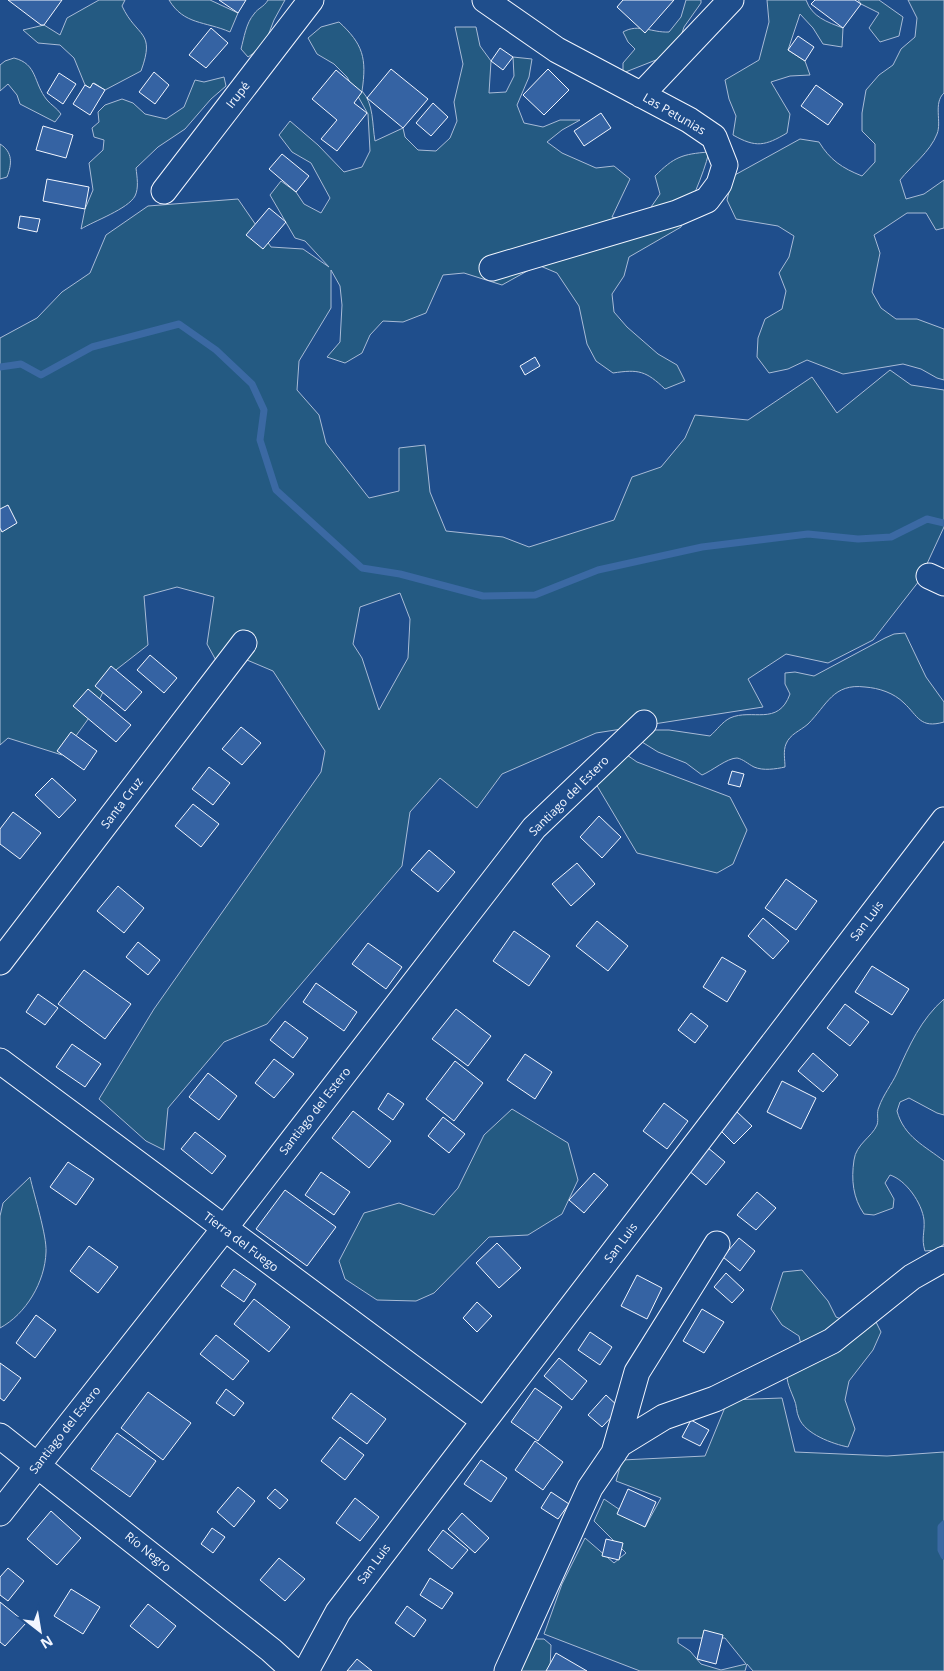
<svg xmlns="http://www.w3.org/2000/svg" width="944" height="1671" font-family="'Open Sans',sans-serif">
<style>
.green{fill:#245a82;stroke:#a8bbd7;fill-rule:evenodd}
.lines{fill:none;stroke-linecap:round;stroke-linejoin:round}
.stream{stroke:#3b69a3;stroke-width:7}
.building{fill:#3563a3;stroke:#f2f6ff}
.minor-casing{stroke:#f2f6ff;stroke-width:27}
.minor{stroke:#1f4e8c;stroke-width:25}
.labels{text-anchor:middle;stroke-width:4;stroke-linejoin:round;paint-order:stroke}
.street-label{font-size:12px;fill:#f2f6ff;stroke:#1f4e8c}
</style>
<rect width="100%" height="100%" fill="#1f4e8c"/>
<path class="green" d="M99,0h26l-3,6c15,32 34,24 19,65l-36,19 -11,-7 -4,5 -5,-3 -11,-27 -14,-13 -22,-2 -15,-13 21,-5 16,10 7,-17z
M169,0h41l28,13 -8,19c-25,-11 -46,-7 -61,-32z
M268,0h17l-11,20 -10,26 -16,11 -7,-8c3,-11 5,-26 13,-35 4,-6 10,-7 14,-14z
M686,0h15v3l-17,24 -3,9 -20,22 -38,15v-10l12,-14 -7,-7 -5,-10c16,-9 29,1 46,0l12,-15z
M767,0h39c6,17 21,22 37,28l-1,19 -19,-3 -10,-16 -13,-14 -12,36 17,11 5,14 -20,1 -19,6 19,32 -3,19c-22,13 -31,15 -54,2l3,-19 -7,-17 -4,-19 34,-20 10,-38z
M858,0h21l24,17 -4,19 -19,6 -11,-14 10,-15 -18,-9z
M908,0h36v93c-11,10 -2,29 -7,41 -7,18 -25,31 -37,46l6,19 18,-5 20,-14v48l-8,2 -10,-17h-19l-33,22 6,18 -8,39 9,16 15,11h21l27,10v51l-7,-2 -16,-9 -18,-5 -60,10 -36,-14 -19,9 -19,4 -12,-16 1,-19 7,-19 17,-10 4,-18 -7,-18 10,-16 5,-21 -16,-10 -42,-7 -9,-19 6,-24 67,-37 19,3c11,18 23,26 43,34l13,-14v-18l-13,-13v-18l4,-23 13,-15 14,-10 8,-16 14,-12 2,-19z
M339,22c24,22 28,36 23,69 12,13 10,33 13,50l28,-13 2,9 13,13 18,1 14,-13 7,-17 -3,-19 9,-38 -8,-37h21l4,19 11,15 -2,32 17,-1 8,-16 -1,-19 19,2 -3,18 -12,28 7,18 19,4 17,-7h20l-18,10 -15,12 15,11 34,15 18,-2 16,13 -18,38 18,4 19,-11 11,-16 -5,-18c19,-19 27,-22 54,-24 -6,25 -19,50 -28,75l-52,30 -5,19 -12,18 2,18 13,15 31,27 19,11 8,16 -20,8c-19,-18 -26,-20 -52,-16l-17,-12 -9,-17 -8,-38 -22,-33 -19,-8 -36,20 -38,-12 -21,2 -17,38 -23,9 -20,-1 -13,14 -8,18 -17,10 -18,-6 13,-15 2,-37 -2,-19 -9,-16v38l-32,53 -2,29 22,25 7,28 43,55 30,-7v-43l26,-3 5,47 16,39 57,6 26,10 85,-27 18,-43 29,-10 24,-29 10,-23 53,5 64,-43 25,36 53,-43 21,15 33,5v137l-25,54 -46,59 -45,23 -42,-9 -38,25 15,28 -167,26 -94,41 -25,34 -37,-30 -30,34 -8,54 -135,158 -43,18 -56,66 -4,42 -18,-9 -47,-42 55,-90 167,-237 4,-21 -52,-80 -26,-11 -23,15 -17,-31 7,-47 -37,-10 -33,9 4,49 -36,28 -18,38 -32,44 -54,-17 -8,7v-407l37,-20 25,-26 28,-19 16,-38 42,-29 90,-7 33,48 32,2 26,18 -24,-26 -10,-3 -25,-43 11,-14 15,11 8,12 17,9 9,-15 -19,-35 -19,-11 -13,-17 11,-14 28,24 26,27 18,-5 8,-16 -2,-37 -21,-37 -13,-13 -17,-10 -9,-16 13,-11zM400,593l10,26 -2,39 -29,52 -17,-52 -9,-14 7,-37z
M14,58c24,6 19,25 33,42 4,5 10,8 14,14l-6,8 -35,-18 -3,-9 -9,-11 -8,7v-26l5,-4z
M224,77l2,9 -15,13 -26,30 -27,18 -22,21c1,9 3,20 -1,28 -7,13 -41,25 -54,33l4,-20 8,-19 -4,-27 14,-13 1,-10 -10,-3 -2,-9 7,-6 -1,-10 7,-7 17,-6 11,4 12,11 21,5 18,-12 11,-27 9,2z
M0,144c13,8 12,20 7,33l-7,2z
M905,633l21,44 18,25v20c-24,7 -26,-6 -40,-19 -10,-10 -25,-15 -39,-16 -32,-4 -38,18 -57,37 -8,7 -18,10 -22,20 -3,7 -1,16 -1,23 -9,2 -22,4 -31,0 -6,-3 -11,-8 -17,-9 -10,0 -25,13 -35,17l-16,-12 -28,-11 -16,-10 8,-12h19l41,6c7,-6 12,-14 20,-18 22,-10 48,9 60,-24l-5,-10v-11l10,-1 19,4 71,-38 9,-4z
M607,741l30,21 93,35 17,33 -14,34 -16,9 -80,-20 -41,-69 21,-29z
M944,999v116l-7,-2 -28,-15 -9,4 -3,9c7,26 28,35 47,50v83l-8,6 -11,1c-4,-13 0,-18 -1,-31 -2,-17 -18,-40 -34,-45l-5,8 9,16 -1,9 -19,7 -10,-1c-11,-16 -13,-34 -10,-54 2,-16 18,-23 23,-35 2,-6 -1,-12 2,-18 4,-12 13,-23 18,-34 12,-27 24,-54 47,-74z
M512,1109l56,34 10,37 -16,34 -34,21 -39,2 -55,56 -18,8 -39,-1 -32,-21 -6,-18 25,-48 35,-10 35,12 24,-27 26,-53z
M30,1177c4,18 17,59 16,75 -1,30 -20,62 -46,76v-112l3,-13z
M802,1270l26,31 8,16 18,7 19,-8 8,16 -8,18 -24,31 -4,19 10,29 -7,18c-15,-3 -43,-13 -49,-29 -3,-6 -2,-13 -5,-19 -6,-15 -8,-18 -7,-34l16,-11 -4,-18 -17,-11 -11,-16 12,-37z
M782,1398l13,54 92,4 57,-4v219h-191l-6,-7 -2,7h-105l-96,-37 18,-50 23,-46 29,25 12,-10 -32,-32 10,-22 41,28 16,-29 -45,-17 6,-21 83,-4 23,-56zM678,1638h47l21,26 -25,6 -20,-6 -11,-13 -12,-8z
M536,1639h8l7,6 -1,26h-30l4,-22z"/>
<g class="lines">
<path class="stream" d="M0,367l21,-3 20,11 51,-28 87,-23 37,26 36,34 12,26 -4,30 16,50 86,78 38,6 83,22 52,-1 63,-25 104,-23 106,-13 50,5 33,-2 36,-18 17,4
M944,1524l-3,3v23l3,6"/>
</g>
<path class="building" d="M8,0h54l-18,25h-3z
M219,0h27l-8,13z
M623,0h51l-29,33 -28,-26z
M815,0h40l6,4 -18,24 -32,-24z
M211,28l17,15 -22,25 -17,-13z
M798,36l16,11 -9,14 -17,-11z
M500,48l13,9 -10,13 -12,-9z
M391,69l37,30 -25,29 -36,-30z
M548,69l21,21 -25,25 -21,-20z
M336,70l26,22 -8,11 13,10 -30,38 -16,-12 16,-19 -25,-21z
M154,72l15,13 -14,19 -16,-12z
M59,73l17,11 -13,20 -16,-11z
M93,83l12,7 -15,25 -17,-11 12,-19 5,3z
M816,85l27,19 -15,21 -27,-19z
M433,103l15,14 -17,19 -15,-13z
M601,113l10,15 -27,18 -10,-15z
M43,126l30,9 -7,23 -30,-8z
M282,154l27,22 -13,16 -27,-23z
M47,179l42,8 -4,22 -42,-8z
M269,208l17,14 -23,27 -17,-14z
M20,216l20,3 -3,13 -19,-4z
M535,357l5,9 -15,9 -5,-9z
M8,505l9,18 -15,9 -2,-4v-19z
M150,655l27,23 -13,15 -27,-23z
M111,666l31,26 -17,19 -30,-25z
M88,689l43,36 -15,17 -43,-36z
M241,727l20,16 -19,22 -20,-16z
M71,732l26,19 -13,19 -27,-19z
M209,767l21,16 -17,22 -21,-16z
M732,771l12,3 -4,13 -12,-3z
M52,778l24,22 -17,18 -24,-23z
M193,804l26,20 -18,23 -26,-21z
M13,812l28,21 -21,26 -20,-15v-15z
M599,816l22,21 -19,21 -22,-21z
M429,850l26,22 -17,20 -27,-22z
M577,863l18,21 -24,22 -19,-22z
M786,879l31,22 -21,29 -31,-22z
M118,886l26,22 -20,25 -27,-22z
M763,918l26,23 -16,18 -25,-23z
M597,921l31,25 -20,25 -32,-25z
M514,931l36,25 -21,30 -36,-25z
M138,942l22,18 -12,15 -22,-18z
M368,943l34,24 -16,22 -34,-25z
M722,957l24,14 -19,31 -24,-15z
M872,966l37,23 -17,26 -37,-23z
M84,970l47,34 -26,35 -47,-35z
M316,983l41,29 -13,19 -41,-29z
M38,994l20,14 -13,17 -19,-13z
M845,1004l24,18 -19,24 -23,-18z
M456,1009l35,27 -23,30 -36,-27z
M691,1013l17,13 -13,17 -17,-13z
M285,1021l23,17 -15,20 -23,-18z
M72,1044l29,20 -16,23 -29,-20z
M813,1053l25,22 -15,17 -25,-21z
M525,1054l27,18 -17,27 -28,-19z
M274,1059l20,15 -20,24 -19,-15z
M455,1061l28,22 -29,38 -28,-22z
M208,1073l29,23 -18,24 -30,-23z
M782,1081l34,17 -15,31 -34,-17z
M388,1093l16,11 -11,16 -15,-11z
M664,1103l24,18 -21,28 -24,-18z
M353,1111l38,30 -22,27 -37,-30z
M736,1111l16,15 -18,18 -15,-15z
M443,1117l22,17 -16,19 -21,-17z
M195,1132l31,24 -14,18 -31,-25z
M707,1147l18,15 -19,23 -18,-15z
M68,1162l26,17 -18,26 -26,-18z
M321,1172l29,20 -16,23 -29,-20z
M594,1173l14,12 -24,28 -15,-13z
M285,1190l51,37 -29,39 -51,-37z
M757,1192l19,16 -20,22 -19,-15z
M739,1238l16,13 -15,20 -17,-14z
M497,1243l24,25 -22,20 -23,-25z
M89,1246l29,21 -20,26 -28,-22z
M234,1269l22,15 -12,18 -23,-16z
M726,1273l18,17 -12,13 -18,-16z
M637,1275l25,13 -15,31 -26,-13z
M254,1299l36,28 -21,25 -35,-28z
M477,1302l15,14 -15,16 -14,-14z
M702,1309l22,13 -20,31 -21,-12z
M36,1315l20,15 -21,28 -19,-15z
M590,1332l22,15 -12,18 -22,-15z
M216,1335l33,26 -16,19 -33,-26z
M559,1358l28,23 -15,19 -28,-24z
M0,1363l21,15 -17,23 -4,-3z
M535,1388l27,19 -24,34 -27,-19z
M226,1389l18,14 -10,13 -18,-13z
M148,1392l43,31 -28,37 -42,-32z
M351,1393l35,26 -19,25 -35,-26z
M606,1395l14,13 -18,19 -14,-12z
M691,1420l18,10 -9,16 -18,-9z
M117,1433l39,28 -26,36 -39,-28z
M340,1437l24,18 -19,25 -24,-19z
M535,1441l28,21 -20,28 -28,-20z
M481,1460l26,18 -16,24 -27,-18z
M238,1487l17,14 -21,26 -17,-15z
M275,1489l13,11 -8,9 -13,-11z
M628,1489l28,13 -11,25 -28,-13z
M551,1492l18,12 -11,15 -17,-11z
M355,1498l24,19 -19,24 -24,-18z
M51,1511l30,27 -24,27 -30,-26z
M462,1513l27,25 -14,15 -27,-24z
M212,1528l13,9 -12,16 -12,-9z
M443,1530l25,20 -16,19 -24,-19z
M606,1539l17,4 -4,17 -17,-4z
M279,1558l26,21 -20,22 -25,-21z
M8,1568l16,13 -16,20 -8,-6v-18z
M430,1578l23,15 -11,16 -22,-14z
M71,1589l29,18 -17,27 -29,-18z
M0,1602l26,21 -21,23 -5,-4z
M148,1604l28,22 -18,22 -28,-22z
M407,1606l19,14 -12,17 -19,-14z
M704,1630l19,5 -7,29 -19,-5z
M556,1653l31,18h-41z
M357,1659l15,12h-25z"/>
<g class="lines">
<g class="minor-casing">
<path id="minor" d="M485,0l72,50 132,70 25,17 11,28 -6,19 -12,16 -30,13 -185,55
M641,95l90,-95
M164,191l147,-191
M929,576l15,7
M0,962l244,-319
M0,1061l484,360
M0,1436l271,214 23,21
M614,1453l23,-81 80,-128
M0,1513l224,-284 310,-401 110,-105
M306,1671l32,-59 606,-792
M507,1671l83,-183 30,-44 44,-27 51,-18 117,-58 80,-64 32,-18"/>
</g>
<use href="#minor" class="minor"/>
</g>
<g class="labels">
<g class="street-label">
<text transform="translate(238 95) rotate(-52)" y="4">Irupé</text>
<text transform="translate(674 114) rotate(30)" y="4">Las Petunias</text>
<text transform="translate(569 796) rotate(-45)" y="4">Santiago del Estero</text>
<text transform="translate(122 803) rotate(-53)" y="4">Santa Cruz</text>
<text transform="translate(867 921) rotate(-53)" y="4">San Luis</text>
<text transform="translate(315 1111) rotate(-52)" y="4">Santiago del Estero</text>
<text transform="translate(241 1242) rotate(37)" y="4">Tierra del Fuego</text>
<text transform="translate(621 1243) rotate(-53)" y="4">San Luis</text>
<text transform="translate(65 1430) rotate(-52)" y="4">Santiago del Estero</text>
<text transform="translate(148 1552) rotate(39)" y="4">Río Negro</text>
<text transform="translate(374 1564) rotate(-53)" y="4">San Luis</text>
</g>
</g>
<g transform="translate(40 1631) rotate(149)" stroke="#1f4e8c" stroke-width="4" paint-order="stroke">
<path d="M0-4L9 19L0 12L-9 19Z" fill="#f2f6ff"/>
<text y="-8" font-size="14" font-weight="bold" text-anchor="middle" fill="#f2f6ff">N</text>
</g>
</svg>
